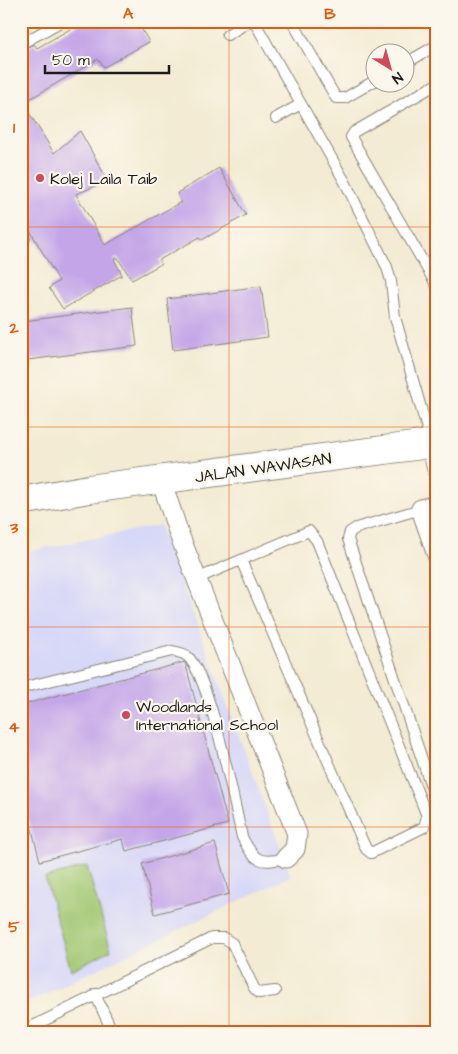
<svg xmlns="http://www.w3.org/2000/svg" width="458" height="1054" font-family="'Architects Daughter',sans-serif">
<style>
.built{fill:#d7d7f8}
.green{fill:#a1c771;stroke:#5e7246}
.building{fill:#c4a6e8}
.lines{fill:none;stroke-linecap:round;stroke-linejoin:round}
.lane-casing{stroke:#888478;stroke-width:12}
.street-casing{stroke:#888478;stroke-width:21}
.secondary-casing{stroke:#888478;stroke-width:30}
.lane{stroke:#fff;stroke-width:10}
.street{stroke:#fff;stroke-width:19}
.secondary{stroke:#fff;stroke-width:28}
.grid{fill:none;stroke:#e8590c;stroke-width:1;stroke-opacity:0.55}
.poi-dot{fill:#d1495b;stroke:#fbf7ec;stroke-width:2}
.labels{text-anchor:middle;stroke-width:4.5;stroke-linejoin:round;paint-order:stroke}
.poi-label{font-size:16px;fill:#1c1c1c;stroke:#fbf7ec;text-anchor:start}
.street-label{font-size:16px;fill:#1c1c1c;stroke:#fbf7ec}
.neatline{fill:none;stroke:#e8590c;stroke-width:2}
.grid-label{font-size:16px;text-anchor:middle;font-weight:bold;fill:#e8590c}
</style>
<rect width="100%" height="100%" fill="#fbf7ec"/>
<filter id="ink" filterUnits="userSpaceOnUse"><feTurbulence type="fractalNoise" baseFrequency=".02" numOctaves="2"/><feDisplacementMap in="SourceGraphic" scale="10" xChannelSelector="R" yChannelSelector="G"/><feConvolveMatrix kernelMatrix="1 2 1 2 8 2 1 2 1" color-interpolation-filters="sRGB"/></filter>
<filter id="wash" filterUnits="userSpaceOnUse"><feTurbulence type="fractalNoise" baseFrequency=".0096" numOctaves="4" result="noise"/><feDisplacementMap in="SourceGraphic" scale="20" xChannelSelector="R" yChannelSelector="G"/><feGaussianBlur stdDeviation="1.12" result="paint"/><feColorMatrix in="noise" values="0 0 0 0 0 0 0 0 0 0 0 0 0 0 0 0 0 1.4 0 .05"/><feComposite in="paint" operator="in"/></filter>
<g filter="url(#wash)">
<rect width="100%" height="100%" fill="#f3ebd3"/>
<path class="built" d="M160,525l131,351 -270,130v-453z"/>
<path class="green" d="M87,866l24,84 -40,20 -26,-92z"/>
<g id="blocks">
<path class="building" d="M78,21h59l12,21 -45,25 -6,-8 -75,44 31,50 26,-22 28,50 -32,13 29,51 76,-43 -4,-9 42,-25 27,47 -44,25 -2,-3 -41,23 2,4 -29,16 -15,-23 -3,2 8,16 -59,34 -14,-21 10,-7 -34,-59 -4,2v-172l13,-8 3,4 42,-24z
M261,286l7,51 -95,13 -6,-51z
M132,307l5,39 -109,14 -5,-39z
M185,662l43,162 -102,27 -3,-12 -83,22 -19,-74v-82z
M215,843l14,51 -74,20 -13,-50z"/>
</g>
</g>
<g filter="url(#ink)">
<use href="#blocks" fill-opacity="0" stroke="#888478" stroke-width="1"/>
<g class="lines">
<g class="lane-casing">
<path id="lane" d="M254,21l91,161 42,85 4,14 4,36 36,126
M292,21l44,77h9l31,-18
M227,35l23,-14
M21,44l41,-23
M406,63l31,-18
M437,84l-83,48 -3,5 86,149
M276,118l25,-14
M21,232l4,6 -4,11
M421,509l-65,19 -6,4 -2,7 89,265
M309,531l8,10 110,275 -3,11 -53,26 -5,-4 -125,-289z
M196,579l45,-19
M21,688l151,-37c4,1 12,2 15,5 23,19 47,146 55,181 13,25 18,27 44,21
M95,994l18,39
M21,1032l191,-94h12l8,5 22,45 5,5 16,-2"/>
</g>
<g class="street-casing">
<path id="street" d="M431,444l6,26
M161,480l18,54 118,300 -2,15 -9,9
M437,505l-16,4 16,46"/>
</g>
<g class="secondary-casing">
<path id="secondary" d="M21,501l68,-12 348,-46"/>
</g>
<use href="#lane" class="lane"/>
<use href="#street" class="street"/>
<use href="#secondary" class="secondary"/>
</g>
</g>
<path class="grid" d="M229,21v1012M21,227h416M21,427h416M21,627h416M21,827h416"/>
<g class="poi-dot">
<circle cx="40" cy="178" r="5"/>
<circle cx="126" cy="715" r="5"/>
</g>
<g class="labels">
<g class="poi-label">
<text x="50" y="184">Kolej Laila Taib</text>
<text x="136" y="712">Woodlands<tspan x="136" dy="18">International School</tspan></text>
</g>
<g class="street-label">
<text transform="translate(263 467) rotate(-8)" y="6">JALAN WAWASAN</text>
</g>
</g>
<rect width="458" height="1054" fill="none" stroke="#fbf7ec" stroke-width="55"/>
<g transform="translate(390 68) rotate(143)"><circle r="24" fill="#fbf7ec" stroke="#a29f99"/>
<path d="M0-4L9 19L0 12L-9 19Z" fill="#d1495b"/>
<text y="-8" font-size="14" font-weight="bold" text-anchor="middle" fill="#1c1c1c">N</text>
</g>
<path d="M45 65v8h124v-8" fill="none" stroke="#1c1c1c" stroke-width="2.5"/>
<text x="52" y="65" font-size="15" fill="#1c1c1c" stroke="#fbf7ec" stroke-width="4" paint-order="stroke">50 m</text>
<rect x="28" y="28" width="402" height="998" class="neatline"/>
<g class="grid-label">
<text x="128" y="19">A</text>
<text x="330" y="19">B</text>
<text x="14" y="133">1</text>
<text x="14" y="333">2</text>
<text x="14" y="533">3</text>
<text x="14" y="732">4</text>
<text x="14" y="932">5</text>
</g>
</svg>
